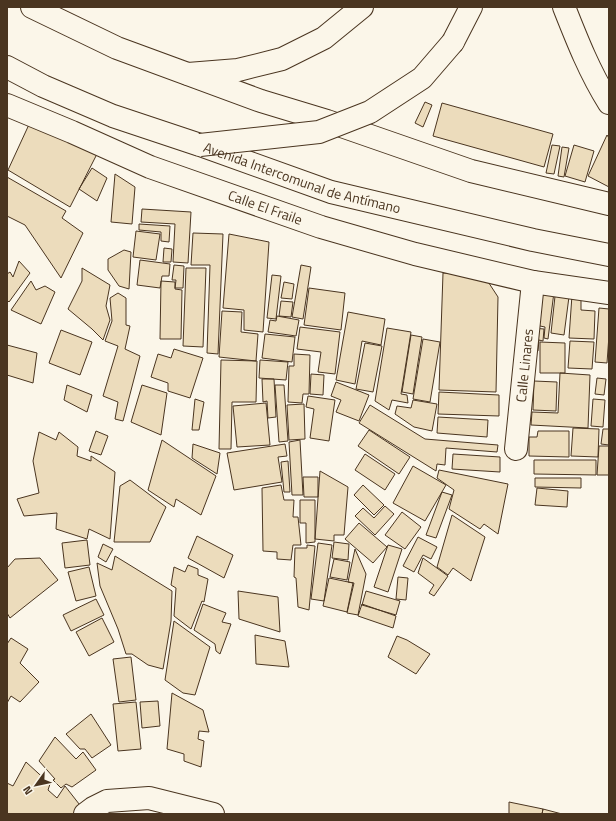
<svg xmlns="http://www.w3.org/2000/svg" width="616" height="821" font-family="'Titillium Web',sans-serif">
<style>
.building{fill:#ecdcbc;stroke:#4a3520}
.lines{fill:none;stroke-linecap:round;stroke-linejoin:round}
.street-casing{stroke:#4a3520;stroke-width:24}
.secondary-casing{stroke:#4a3520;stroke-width:24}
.highway-casing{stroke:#4a3520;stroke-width:24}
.street{stroke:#fbf6e9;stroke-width:22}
.secondary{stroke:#fbf6e9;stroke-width:22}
.highway{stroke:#fbf6e9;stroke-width:22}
.highway-bridge-casing{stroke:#4a3520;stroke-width:24;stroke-linecap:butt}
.highway-bridge{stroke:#fbf6e9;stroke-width:22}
.labels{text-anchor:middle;stroke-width:3;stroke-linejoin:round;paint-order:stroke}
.street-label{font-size:14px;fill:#4a3520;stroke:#fbf6e9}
</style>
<rect width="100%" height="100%" fill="#fbf6e9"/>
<path class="building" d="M425,102l7,3 -9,22 -8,-4z
M442,103l111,31 -9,33 -111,-31z
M32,118l66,34 -28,55 -62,-37z
M607,135l2,3v49l-21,-11z
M552,145l8,1 -6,28 -8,-1z
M574,145l20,6 -9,31 -20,-6z
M562,147l7,1 -5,29 -6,-1z
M92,168l15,10 -10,23 -18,-12z
M115,174l20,13 -3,37 -21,-2z
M7,177l59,34 -4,7 21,15 -22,45 -36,-53 -18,-9z
M142,209l49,3 -3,51 -15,-1 2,-38 -34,-2z
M139,224l31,2 -1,16 -8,-1v-9l-22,-2z
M136,231l24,3 -4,26 -23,-3z
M193,233l30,1 -5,120 -11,-1 3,-88h-19z
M229,234l40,8 -6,90 -19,-2v-20l-21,-2z
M164,248l8,1 -1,13h-8z
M124,250l7,2 -2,37 -10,-3 -11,-16v-11z
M140,260l30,4 -1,12h-7l-2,12 -23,-3z
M19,261l11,12 -21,29 -2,-2v-26l3,-2 3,5z
M174,265l10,1 -1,22h-8l1,-8h-4z
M301,265l10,2 -8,52 -11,-2z
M82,268l28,17 -4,21 4,14 -7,20 -11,-11 -24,-20 14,-28z
M186,268h20l-3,79 -20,-1z
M443,273l40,1 15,23 -2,95 -57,-2z
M272,275l9,1 -5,43 -9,-1z
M31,281l5,9 9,-4 10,6 -14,32 -30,-14z
M161,281l14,1v7l7,1 -1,49h-21z
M284,282l10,2 -2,15 -11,-1z
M556,287l14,2 -6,46 -13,-2z
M309,288l36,5 -4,37 -37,-5z
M539,291l15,1 -6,47 -4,-1 1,-11 -10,-2z
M118,293l8,5v27l4,1 -5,23 15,7 -17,65 -8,-2 3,-17 -15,-6 15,-50 -13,-5 7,-20 -2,-23z
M572,295l9,1v14l14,1 -1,28 -25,-1z
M281,301l12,1 -2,15 -12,-1z
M599,308l10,1v26l-2,28 -12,-1z
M222,311l20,1 -1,20 17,2 -2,27 -37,-4z
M348,312l37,7 -4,26 -19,-4 -7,43 -19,-4z
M277,316l22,4 -3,16 -28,-4 2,-12 6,1z
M300,327l40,5 -5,42 -17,-2 3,-20 -24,-3z
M387,328l24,4 -10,62 6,1 1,8 -16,-3 -3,10 -14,-9z
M532,328l12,1 -1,12 -4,-1 -1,11h-8z
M61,330l31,12 -12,33 -31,-12z
M265,334l30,3 -3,25 -30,-4z
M411,335l11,2 -9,57 -11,-2z
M423,339l17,3 -10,60 -17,-3z
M570,341l24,1 -2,27 -24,-1z
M540,342l25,1v30h-25z
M365,343l17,3 -9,46 -17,-3z
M7,345l30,8 -4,30 -26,-8z
M174,349l29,9 -13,40 -22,-7v-8l-17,-6 7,-23 13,4z
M294,354l16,1 -1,39h-6l-1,9 -14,-1 1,-36h5z
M221,360l36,1 -1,41h-24l-1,47h-12z
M260,360l28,2 -2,18 -27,-2z
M560,373l30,2 -2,53 -57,-3 1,-13 26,1z
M311,374l13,1 -1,20 -13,-1z
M597,378l9,1 -2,16 -9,-1z
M262,379h12l2,38 -8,1 -1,-17 -4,1z
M534,381l23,1 -1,29 -23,-1z
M336,382l33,13 -10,26 -23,-9 5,-12 -10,-4z
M67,385l25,10 -5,17 -23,-12z
M142,385l25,8 -6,42 -30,-13z
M275,385h9l4,56 -9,1z
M439,392l60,3v21l-61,-2z
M308,396l27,4 -6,41 -19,-3 4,-29 -8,-2z
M195,399l9,3 -5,28h-7z
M593,399l12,1 -2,27 -12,-1z
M413,400l24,4 -5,27 -18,-4 -19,-13 2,-8 14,2z
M266,403l4,42 -33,2 -4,-41z
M304,404l1,35 -16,1 -2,-35z
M370,405l55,34 73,6 -1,7 -51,-4 -1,17 -8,-1 -1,7 -77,-48z
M438,417l50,3 -1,17 -50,-4z
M573,428l26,1 -1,28 -27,-1z
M603,429h6v16l-8,-1z
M369,430l41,27 -11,17 -41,-28z
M96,431l12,5 -7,19 -12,-4z
M538,431h31v26l-40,-1v-19h8z
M39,432l17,8 3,-8 19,15 -1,9 14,5v-5l24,16 -5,67 -21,-10 -2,10 -31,-10 1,-16 -33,3 -7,-17 22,-6 -6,-32z
M162,440l54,36 -15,39 -25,-16 -2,8 -26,-17z
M300,440l3,55h-11l-3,-53z
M193,444l27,9 -3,21 -25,-16z
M285,444l2,12 -9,1 4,25 -48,8 -7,-37z
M599,446h10v29h-12z
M365,454l30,20 -10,16 -30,-20z
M453,454l47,3v15l-48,-3z
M534,460h62v15l-62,-1z
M288,461l2,31h-6l-3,-30z
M413,466l33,19 -21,36 -32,-18z
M439,470l69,14 -10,50 -14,-10 -4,5 -31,-20 5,-19 -17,-12z
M320,471l28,16 -4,48h-10v6l-19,-2z
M303,477h15v20h-14z
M535,478h46v10l-46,-1z
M130,480l36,27 -16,35h-36l6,-56z
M281,485l3,15h10l-1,17h5l3,28h-8l-2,15 -14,-1v-7l-14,-1 -1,-63z
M363,485l21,20 -10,10 -20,-20z
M537,488l31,3 -1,16 -32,-2z
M442,492l10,3 -16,43 -10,-3z
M300,500h15v42l-9,1v-20h-6z
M385,506l9,8 -19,21 -20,-19 8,-8 11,10z
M402,512l19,15 -16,22 -20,-14z
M452,515l33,22 -14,44 -18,-13 -5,7 -11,-8z
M359,523l28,24 -14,16 -28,-24z
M197,536l36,19 -9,23 -36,-20z
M418,537l19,10 -6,12 -8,-4 -9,17 -11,-6z
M87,540l3,25 -25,3 -3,-25z
M334,542l15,2 -1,16 -16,-2z
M318,543l14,2 -8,56 -13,-2z
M103,544l10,5 -7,13 -8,-5z
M307,545l8,1 -6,64 -11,-3 -2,-29 -2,-1 1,-29h12z
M388,545l14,4 -14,43 -14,-5z
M355,549l11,25 -8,41 -11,-2 7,-30 -6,-1z
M115,556l57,35 -1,30 -8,48 -15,-4 -16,-11h-6l-8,-25 -18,-43 -3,-23 15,7z
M40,558l18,22 -48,38 -3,-5v-45l8,-9z
M423,558l25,18 -14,20 -5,-3 5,-8 -16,-12z
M334,559l16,3 -3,18 -17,-3z
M188,565l10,4v6l10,4 -4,23 -2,-1 -11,28 -17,-13 2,-28 -5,-3 3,-18 11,5z
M89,567l7,29 -20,5 -8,-29z
M398,577l10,1 -2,22 -10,-1z
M329,578l24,5 -6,29 -24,-6z
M238,591l40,6 2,35 -41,-13z
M366,591l34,10 -4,14 -34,-10z
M96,599l8,16 -33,16 -8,-16z
M203,604l23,9 -4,9 9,2 -11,30 -4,-3 -1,-7 -21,-14z
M362,604l34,12 -3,12 -35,-12z
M102,618l12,24 -25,14 -13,-24z
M174,621l36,26 -15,48 -12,-2 -18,-13z
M255,635l30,6 4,26 -33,-3z
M397,636l10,4 23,14 -14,20 -28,-17z
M11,638l17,11 -8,14 19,19 -19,20 -9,-6 -4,7v-59z
M131,657l5,43 -17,2 -6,-43z
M172,693l31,17 6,22 -10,-1 -1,8 6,2 -3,26 -17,-6v-7l-17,-5z
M158,701l2,25 -18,2 -2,-26z
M136,702l5,47 -23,2 -5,-47z
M91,714l20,31 -19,13 -7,-9h-5l-14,-15z
M55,737l21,22 7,-7 13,18 -24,17 -6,-3 -5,4 -8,-8 2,-1 -16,-18z
M26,762l24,22 -2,6 9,8 8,-12 18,23 -3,5h-73v-31l6,3z
M509,802l34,7 -1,5h-33z
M543,809l19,5h-20z"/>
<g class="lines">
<g class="street-casing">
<g id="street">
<path id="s1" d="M7,105l65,27 78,35 171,60 94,27 118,28 76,11"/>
<path id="s2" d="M516,449l17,-167"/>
<path d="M85,814l8,-6 14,-7 42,-3 64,16"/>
</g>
</g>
<g class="secondary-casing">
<g id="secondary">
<path d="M32,7l85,41 144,53 66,20 144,50 138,33"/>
<path id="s3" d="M7,67l36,19 70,30 87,29 131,47 202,48 76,15"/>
</g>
</g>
<g class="highway-casing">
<path id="highway" d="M564,7c13,33 26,66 45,96
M453,42l18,-35
M188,74l50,-4 44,-11 42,-21 38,-31"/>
</g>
<use href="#street" class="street"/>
<use href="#secondary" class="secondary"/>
<use href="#highway" class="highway"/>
<g class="highway-bridge-casing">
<path id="highway-bridge" d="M200,145l119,-13 51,-20 52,-34 31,-36"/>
</g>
<use href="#highway-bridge" class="highway-bridge"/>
</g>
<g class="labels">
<g class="street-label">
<text dy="5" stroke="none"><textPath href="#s3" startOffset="316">Avenida Intercomunal de Antímano</textPath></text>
<text dy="5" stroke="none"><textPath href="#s1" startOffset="278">Calle El Fraile</textPath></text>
<text dy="5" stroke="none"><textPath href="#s2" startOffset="84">Calle Linares</textPath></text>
</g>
</g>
<rect width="616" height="821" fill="none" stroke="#4a3520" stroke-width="16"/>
<g transform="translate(36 785) rotate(237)" stroke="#fbf6e9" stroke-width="3" paint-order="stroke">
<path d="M0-3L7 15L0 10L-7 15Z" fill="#4a3520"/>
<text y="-6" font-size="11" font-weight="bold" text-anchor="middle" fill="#4a3520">N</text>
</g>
</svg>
